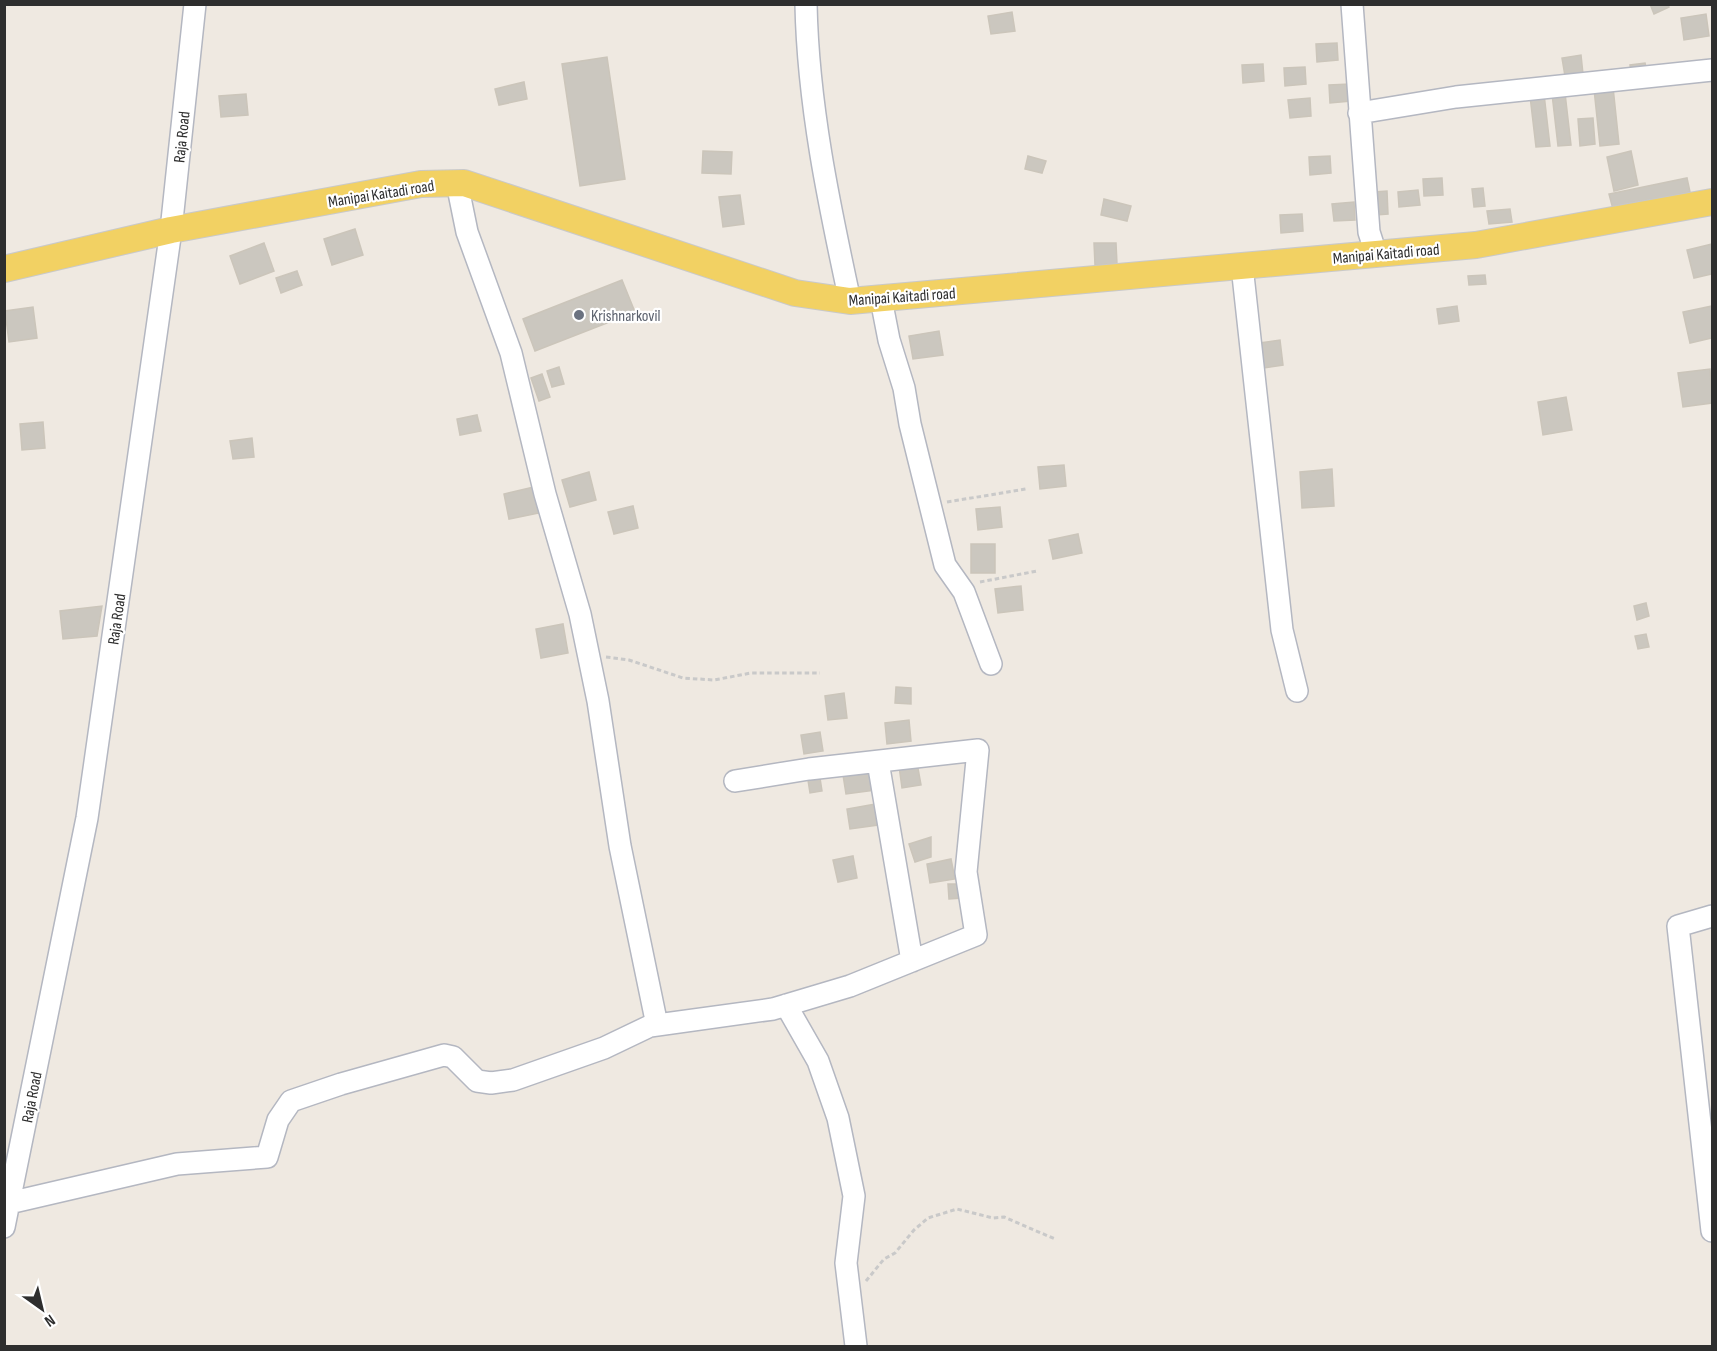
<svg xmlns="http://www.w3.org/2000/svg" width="1717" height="1351" font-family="'Sofia Sans Condensed',sans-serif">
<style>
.building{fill:#cbc7bf;stroke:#cbc5ba;stroke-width:1.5}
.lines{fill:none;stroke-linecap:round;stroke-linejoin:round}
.minor-casing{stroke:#b4b7c1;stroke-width:24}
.major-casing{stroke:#c9c9c9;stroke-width:28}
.path{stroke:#c9c9c9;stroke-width:3;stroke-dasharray:4.5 3;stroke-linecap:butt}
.minor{stroke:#fff;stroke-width:21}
.major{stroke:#f2d163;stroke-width:26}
.worship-dot{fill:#6b7280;stroke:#fff;stroke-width:2}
.labels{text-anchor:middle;stroke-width:4.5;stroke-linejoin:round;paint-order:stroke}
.street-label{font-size:16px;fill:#2e2e2e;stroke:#fff}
.worship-label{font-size:16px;fill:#5b616d;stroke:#fff;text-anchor:start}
</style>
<rect width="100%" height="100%" fill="#efe9e1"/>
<path class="building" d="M1650,4h18l1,3 -15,7z
M1012,12l3,19 -24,3 -3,-18z
M1706,14l3,22 -25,4 -3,-22z
M1337,43l1,17 -21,2 -1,-18z
M1581,55l2,19 -18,2 -3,-18z
M607,57l18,122 -45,7 -18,-122z
M1645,63l2,9 -16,2 -1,-9z
M1263,64l1,17 -21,2 -1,-18z
M1305,67l1,17 -21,2 -1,-18z
M524,82l3,17 -28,6 -4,-16z
M1350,84l1,17 -21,2 -1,-18z
M1613,87l6,57 -19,2 -6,-57z
M1565,93l6,52 -13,1 -6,-52z
M246,94l2,21 -27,2 -2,-21z
M1544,94l6,52 -14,1 -6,-51z
M1310,98l1,18 -21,2 -2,-18z
M1593,118l2,26 -15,2 -2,-27z
M703,151l29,1 -1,22 -29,-1z
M1631,151l7,34 -24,6 -7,-34z
M1028,156l18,5 -4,12 -17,-4z
M1330,156l1,17 -21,2 -1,-18z
M1442,178l1,17 -19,1 -1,-17z
M1687,178l3,14 -77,17 -4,-15z
M1483,188l2,18 -11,1 -2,-18z
M1418,190l2,15 -21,2 -1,-15z
M1387,191l1,23 -12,1 -2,-23z
M740,195l4,29 -21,3 -4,-30z
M1104,199l27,7 -4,15 -26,-6z
M1354,202l1,18 -21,1 -2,-17z
M1510,209l2,13 -23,2 -2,-13z
M1302,214l1,17 -22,2 -1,-18z
M355,229l8,26 -31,10 -8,-26z
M264,243l10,28 -34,13 -10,-28z
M1094,243h22l1,21 -22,1z
M1712,244v30l-18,4 -7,-28z
M297,271l5,14 -21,8 -5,-15z
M1485,275l1,9 -17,1 -1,-9z
M622,280l13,32 -100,39 -12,-32z
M1457,306l2,15 -20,3 -2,-15z
M1712,306v32l-22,5 -7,-31z
M33,307l4,31 -28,4 -4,-31z
M939,331l4,24 -30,4 -4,-23z
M1280,340l3,25 -19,3 -4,-25z
M559,367l5,17 -12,3 -5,-16z
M1710,369l2,34 -29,4 -5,-34z
M542,374l8,23 -11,4 -8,-23z
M1566,397l6,33 -29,5 -5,-33z
M477,415l4,16 -21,4 -3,-16z
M43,422l2,26 -23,2 -2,-26z
M252,438l2,19 -21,2 -3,-18z
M1064,465l2,21 -26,3 -2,-22z
M1332,469l2,37 -32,2 -2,-36z
M589,472l7,28 -26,7 -8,-27z
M534,487l5,26 -30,6 -5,-25z
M633,506l5,22 -24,6 -6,-22z
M1000,507l2,20 -24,3 -2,-21z
M1078,534l4,19 -29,6 -4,-19z
M971,544h24v29h-24z
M1021,586l2,24 -25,3 -3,-24z
M1646,603l3,13 -12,4 -3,-14z
M102,606l-5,30 -34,3 -3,-28z
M563,624l5,29 -27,5 -5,-29z
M1646,634l3,13 -11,2 -3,-13z
M896,687l15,1v16l-16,-1z
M844,693l3,25 -19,2 -3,-24z
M909,720l2,21 -24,3 -2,-21z
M820,732l3,19 -19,3 -3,-19z
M917,763l4,22 -19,3 -3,-22z
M872,771l3,19 -29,4 -3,-19z
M820,778l2,13 -12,2 -2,-13z
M876,804l2,21 -28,4 -3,-20z
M931,837v20l-16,5 -6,-18z
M853,856l4,22 -19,4 -5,-22z
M951,859l4,20 -25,4 -3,-19z
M948,884h13l1,14 -13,1z"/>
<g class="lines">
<g class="minor-casing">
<path id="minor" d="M806,4c2,101 23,200 44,297
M1352,4l17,228 7,22
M1359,113l97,-16 256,-27
M457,183l10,49 44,121 34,141 35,120 18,87 22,145 37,179
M1242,266l40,364 15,61
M881,299l8,41 15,48 6,36 35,141 19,27 27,72
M878,762l34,199
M1712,916l-34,10 34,305
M786,1005l32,56 20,57 16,78 -8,67 10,83
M9,1203l168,-39 90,-7 11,-37 13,-19 50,-17 103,-29 9,2 24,24 14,2 22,-3 91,-32 46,-22 123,-17 77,-23 126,-51 -10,-63 12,-122 -169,19 -74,12
M4,1227l83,-409 84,-588 24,-226"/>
</g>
<g class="major-casing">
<path id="major" d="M4,269l167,-39 250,-46 43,-1 331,110 55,8 626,-56 236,-43"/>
</g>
<path class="path" d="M947,502l79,-13
M980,582l57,-11
M606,657l23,3 54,18 31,2 37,-7h69
M866,1281l18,-22 11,-6 19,-23 14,-12 29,-9 36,9 11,-1 51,22"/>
<use href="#minor" class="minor"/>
<use href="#major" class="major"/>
</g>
<circle class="worship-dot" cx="579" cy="315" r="6"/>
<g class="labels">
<g class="street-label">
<text transform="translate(181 137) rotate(-84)" y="6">Raja Road</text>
<text transform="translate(381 193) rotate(-9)" y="6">Manipai Kaitadi road</text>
<text transform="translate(1386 253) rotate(-5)" y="6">Manipai Kaitadi road</text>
<text transform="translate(902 296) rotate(-4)" y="6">Manipai Kaitadi road</text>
<text transform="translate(116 619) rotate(-82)" y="6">Raja Road</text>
<text transform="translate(31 1097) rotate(-79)" y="6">Raja Road</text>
</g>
<g class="worship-label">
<text x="591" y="321">Krishnarkovil</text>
</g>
</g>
<rect width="1717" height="1351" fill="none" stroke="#2e2e2e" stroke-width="12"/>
<g transform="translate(42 1309) rotate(146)" stroke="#ffffff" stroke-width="4.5" paint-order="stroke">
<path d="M0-4.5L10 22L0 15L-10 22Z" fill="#2e2e2e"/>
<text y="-9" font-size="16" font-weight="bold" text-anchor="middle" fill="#2e2e2e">N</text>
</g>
</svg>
